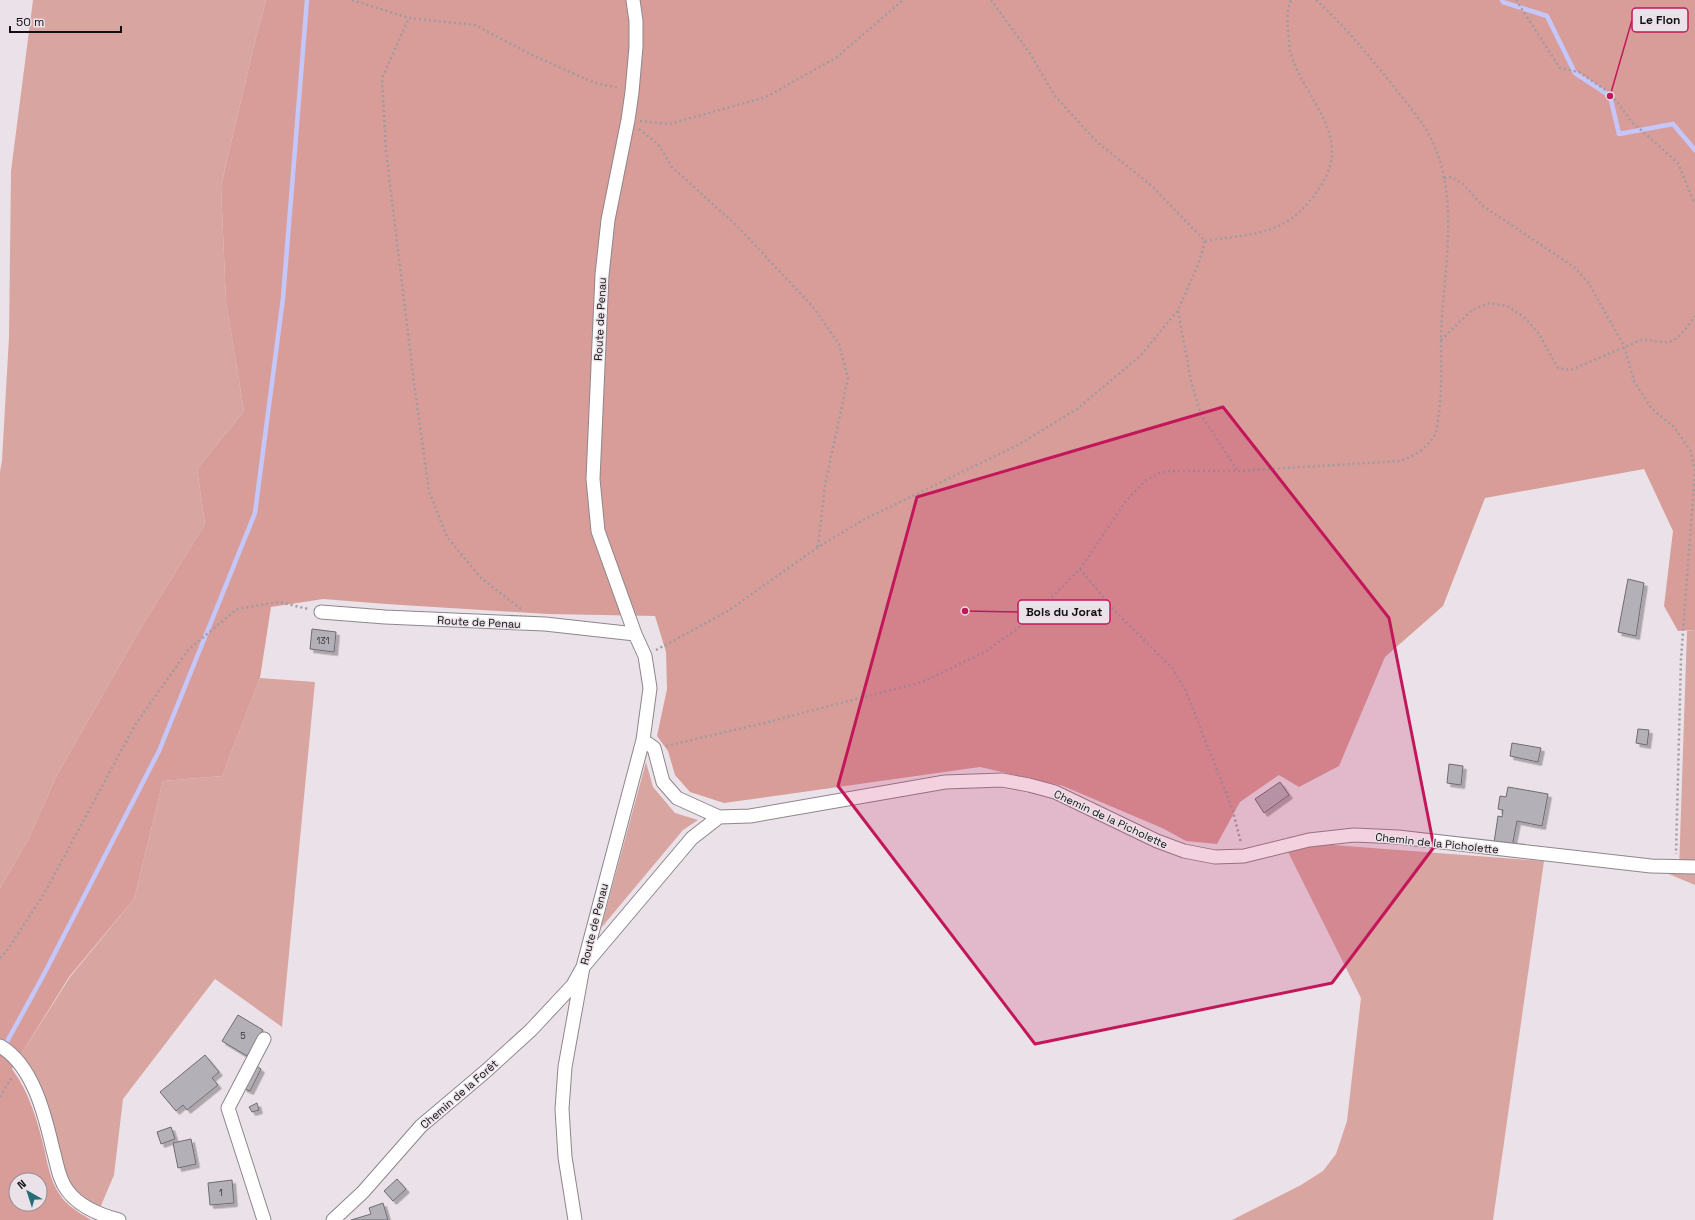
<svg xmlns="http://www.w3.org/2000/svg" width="1695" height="1220" font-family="'Space Grotesk',sans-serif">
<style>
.green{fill:#d9a5a1}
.forest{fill:#d89d99;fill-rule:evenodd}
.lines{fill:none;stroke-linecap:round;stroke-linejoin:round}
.stream{stroke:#c5c7fa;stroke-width:4.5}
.building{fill:#b4b0b7;stroke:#6f6b72;filter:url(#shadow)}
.minor-casing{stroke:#8d868b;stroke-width:15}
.path{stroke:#a19ba0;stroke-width:2.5;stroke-dasharray:2 3;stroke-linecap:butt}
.minor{stroke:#fff;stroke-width:13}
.marked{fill:#c2185b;fill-opacity:0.2;stroke:#c2185b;stroke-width:3;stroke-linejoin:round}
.labels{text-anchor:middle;stroke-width:3;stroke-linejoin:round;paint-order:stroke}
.number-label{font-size:9px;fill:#3a383b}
.street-label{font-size:11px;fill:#121012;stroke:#eae2e8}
.leader{fill:none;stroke:#c2185b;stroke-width:1.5}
.callout-dot{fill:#c2185b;stroke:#eae2e8;stroke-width:1.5}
.callout{fill:#eae2e8;stroke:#c2185b;stroke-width:1.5}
.callout-label{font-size:12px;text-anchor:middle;font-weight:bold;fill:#121012}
</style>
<defs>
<filter id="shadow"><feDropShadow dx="3.5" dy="3.5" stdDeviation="0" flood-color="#0004"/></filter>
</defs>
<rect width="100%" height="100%" fill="#eae2e8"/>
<path class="green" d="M33,0h233l-13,49 -32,137 5,116 18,109 -47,58 8,55 -66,107 -82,144 -29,65 -28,48v-416l2,-12 7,-123 2,-166z
M1695,630v255l-36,-15h20l8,-239z
M260,678l55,4 -33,345 -67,-48 -92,120 -9,76 -14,33c-10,-7 -21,-13 -28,-23 -7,-10 -9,-23 -12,-34 -6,-26 -18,-78 -40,-95l50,-79 64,-78 29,-118 59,-5z
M646,762l7,25 22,26 23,7 -15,10 -82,98z
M1307,843l237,18 -51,359h-261l69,-35 22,-14 13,-17 11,-33 14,-123 -74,-148z"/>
<path class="forest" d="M266,0h1429v630l-17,1 -14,-25 9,-75 -29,-62 -159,29 -42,108 -58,51 -46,109 -40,21 -20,-12 -39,27 -23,42 -31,-3 -24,-13 -99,-42 -83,-19 -256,36 -34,-11 -15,-17 -7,-24 -11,-15 10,-47 -1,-37 -11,-36 -107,-2 -162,-10 -63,-5 -52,8 -11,71 -38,98 -59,5 -29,118 -65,78 -57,92c18,24 26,54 33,83 3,15 6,30 15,43 7,11 20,18 31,25h-91v-332l28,-48 29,-65 82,-144 66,-107 -8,-55 47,-58 -18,-109 -5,-116 32,-137zM16,1180h24v24h-24z"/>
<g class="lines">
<path class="stream" d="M1502,0l1,2 44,14 28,57 35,23 9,38 54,-10 22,26
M4,1047l39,-71 116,-225 96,-238 28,-215 24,-298"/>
</g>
<path class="building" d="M1628,579l16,4 -8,53 -18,-4z
M312,629l24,3 -2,20 -24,-3z
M1638,729l11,1 -2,15 -11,-2z
M1512,743l29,5 -3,14 -28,-6z
M1449,764l14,2 -2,19 -14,-2z
M1280,782l9,13 -25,18 -9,-14z
M1508,787l40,7 -6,32 -25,-5 -5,26 -18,-4 4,-27 4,1 1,-7 -5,-1 2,-13 6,1z
M238,1015l25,15 -16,26 -25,-15z
M205,1055l14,17 -7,6 6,7 -31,25 -4,-5 -7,6 -16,-19z
M255,1065l6,4 -11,22 -7,-3z
M257,1103l2,7 -7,2 -3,-5z
M171,1127l4,12 -14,5 -4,-12z
M191,1139l5,25 -18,4 -5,-25z
M397,1179l9,10 -13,12 -9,-10z
M232,1180l2,23 -24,2 -2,-22z
M383,1203l5,17h-37l20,-6 -2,-6z"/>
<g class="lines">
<g class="minor-casing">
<path id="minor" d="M633,0l3,21v26l-4,45 -4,28 -20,100 -6,55 -9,204 5,52 37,103
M321,612l64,5 160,7 90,10 10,22 5,32 -7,52 -60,227 -18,100 -3,42 3,48 10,63
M643,740l11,8 9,34 14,16 42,19 31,-1 195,-34 57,-2 27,5 26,7 102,49 27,10 31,6 29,-1 65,-16 45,-5 44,2 253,29 44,1
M264,1039l-36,69 36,112
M0,1046c33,19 45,69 53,104 4,13 5,28 14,40 12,17 33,25 52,30
M333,1220l30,-28 58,-66 65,-55 45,-41 42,-45 10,-18 109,-129 27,-21"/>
</g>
<path class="path" d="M352,0l57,18
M1516,0l44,68 19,4 31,21 22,29 46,41 15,37 2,1
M640,121l29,3 97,-27 71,-40 66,-57
M639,129l19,15 14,23 66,60 75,80 26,37 9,34 -23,107 -7,62
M1444,178l7,-1 12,7 20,22 91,61 14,15 36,64 10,35 17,27 23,19 16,23 5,20 -14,189 -5,195
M1205,241c53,-9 82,-4 115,-54 35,-52 -17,-88 -30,-136 -1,-7 -1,-14 -2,-21 -1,-10 -1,-21 3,-30
M1178,311l13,70 10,34 37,56
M1441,340l31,-30 18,-7 17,3 17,11 15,17 19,34 13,2 70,-30c8,-1 13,1 21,2 15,3 25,-16 33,-26
M1080,569l31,38 61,61 13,21 47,119 9,35
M521,609l-40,-31 -34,-41 -18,-46 -15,-108 -28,-232 -4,-73 27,-60 66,7 59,31 61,27 24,5
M656,650l72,-39 90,-64 47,-28 153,-74 59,-36 64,-54 37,-45 20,-45 7,-24 -53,-55 -55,-44 -42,-46 -26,-44 -38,-52
M666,746l102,-24 154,-40 63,-30 31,-22 33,-30 31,-31 46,-68 19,-20 14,-8 12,-2h67l162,-10c15,-5 31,-15 36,-30 2,-5 2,-13 3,-18 3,-24 2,-48 2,-73 1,-65 20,-135 -8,-197 -8,-19 -22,-34 -34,-50 -26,-32 -52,-65 -83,-93
M0,958l8,-9 36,-55 91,-169 53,-75 49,-41 42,-7 29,7
M0,1097l12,-20"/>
<use href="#minor" class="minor"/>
</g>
<path class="marked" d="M1223,407l166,211 45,229 -102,136 -297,61 -197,-258 79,-289z"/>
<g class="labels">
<g class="number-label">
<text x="323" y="644">131</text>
<text x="243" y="1039">5</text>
<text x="221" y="1196">1</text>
</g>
<g class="street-label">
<text transform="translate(600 319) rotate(-87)" y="4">Route de Penau</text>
<text transform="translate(479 622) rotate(3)" y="4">Route de Penau</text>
<text transform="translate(1111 819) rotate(25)" y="4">Chemin de la Picholette</text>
<text transform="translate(1437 843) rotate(6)" y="4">Chemin de la Picholette</text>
<text transform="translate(594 924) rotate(-76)" y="4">Route de Penau</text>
<text transform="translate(459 1094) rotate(-41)" y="4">Chemin de la Forêt</text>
</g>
</g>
<path class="leader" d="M1610 96L1632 20M965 611L1018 612"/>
<g class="callout-dot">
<circle cx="1610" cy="96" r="4"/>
<circle cx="965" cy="611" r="4"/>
</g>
<g class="callout">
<rect x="1632" y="8" width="56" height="24" rx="4"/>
<rect x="1018" y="600" width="92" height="24" rx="4"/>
</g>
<g class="callout-label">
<text x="1660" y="24">Le Flon</text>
<text x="1064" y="616">Bois du Jorat</text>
</g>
<g transform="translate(28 1192) rotate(321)"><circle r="19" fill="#eae2e8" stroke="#948e92"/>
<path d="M0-3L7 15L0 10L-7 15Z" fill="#256e78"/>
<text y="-6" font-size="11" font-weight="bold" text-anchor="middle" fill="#121012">N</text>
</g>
<path d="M10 26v6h111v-6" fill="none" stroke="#121012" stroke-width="2"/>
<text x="16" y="26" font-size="12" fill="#121012" stroke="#eae2e8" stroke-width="3" paint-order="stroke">50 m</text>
</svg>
